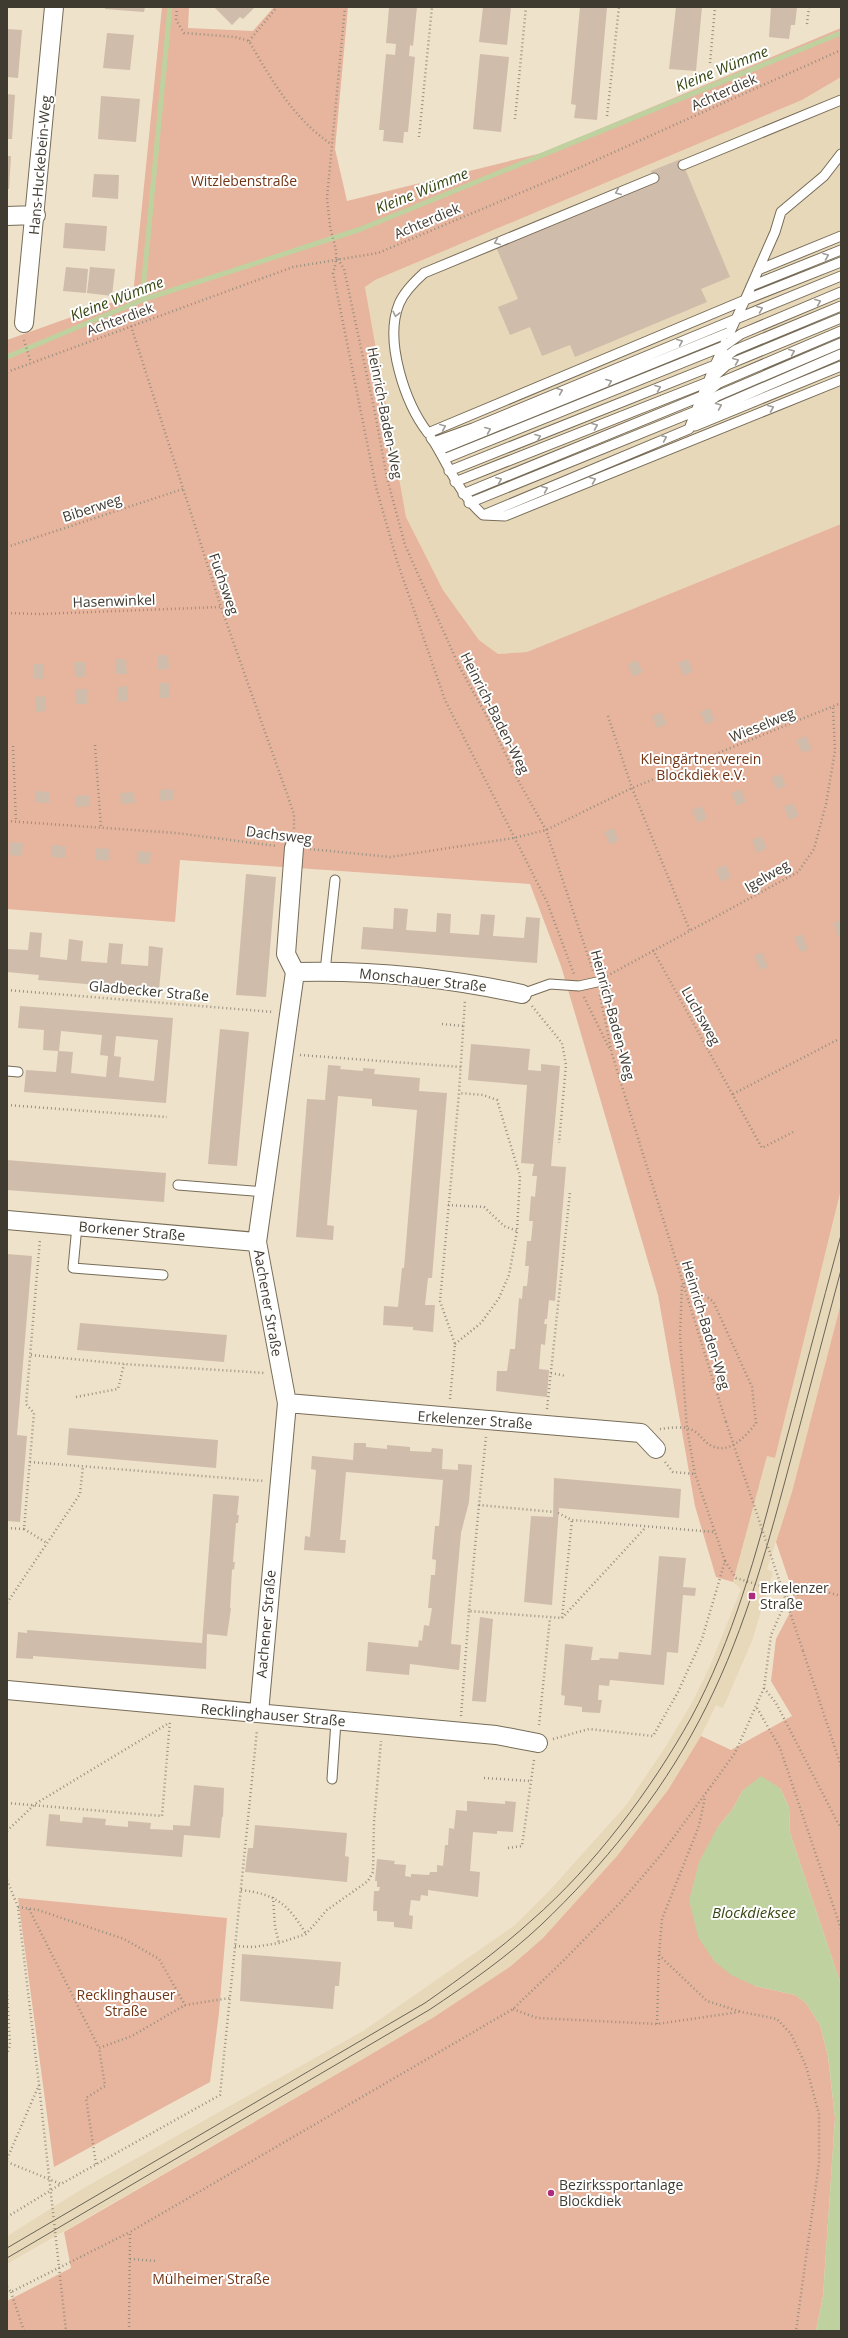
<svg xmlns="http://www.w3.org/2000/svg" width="848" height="2338" font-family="'Open Sans',sans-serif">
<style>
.built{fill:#e7d8b9}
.green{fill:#e7b49d}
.water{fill:#c0d1a0}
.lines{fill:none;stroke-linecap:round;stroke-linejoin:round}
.stream{stroke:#c0d1a0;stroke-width:5}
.building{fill:#d0bcaa;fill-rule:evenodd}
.service-casing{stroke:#776c57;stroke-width:11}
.minor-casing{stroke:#776c57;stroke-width:20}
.path{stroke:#98907f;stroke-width:2.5;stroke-dasharray:1 3;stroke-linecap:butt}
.service{stroke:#fff;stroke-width:9}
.minor{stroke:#fff;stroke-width:18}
.tram{stroke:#6a6457;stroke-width:1}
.path-bridge{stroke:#98907f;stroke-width:2.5;stroke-dasharray:1 3;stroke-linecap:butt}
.oneway{stroke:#a09d98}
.poi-dot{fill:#ac2c7b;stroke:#fff;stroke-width:1.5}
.labels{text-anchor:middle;stroke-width:4;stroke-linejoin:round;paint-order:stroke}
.street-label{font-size:14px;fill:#403b31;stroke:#fff}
.park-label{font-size:14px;fill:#723413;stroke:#fff}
.poi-label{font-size:14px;fill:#403b31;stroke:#fff;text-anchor:start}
.water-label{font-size:15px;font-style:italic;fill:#374611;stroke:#fff}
</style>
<rect width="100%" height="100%" fill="#eee2cb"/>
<path class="built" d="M841,77v447l-314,128 -29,2 -19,-14 -36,-50 -37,-73 -41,-231 10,-6 427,-180z
M841,1189v114l-49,189 -25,77 6,3 -21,69 -29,67 -7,-3 -15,31 -33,54 -51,66 -74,82 -32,28 -77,51 -71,42 -356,205v-27l5,-4 70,-44 281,-158 152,-106 35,-35 77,-86 39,-58 28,-47 16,-33 31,-77 -8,-7 34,-126 8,2z"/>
<path class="green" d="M162,7h27l-1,21 65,3 21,-24h74l-13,142 12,52 195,-48 299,-125v49l-39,23 -427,180 -10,7 41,230 37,73 36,50 19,14 29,-2 314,-128v665l-66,269 -8,-2 -34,126 -17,-5 -21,-71 -37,-211 -97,-329 -31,-82 -350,-24 -5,62 -168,-13v-569l126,-45z
M841,1303v682l-51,-152 -1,-26 -9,-19 -37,2 -11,20 -15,18 38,158 40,9 11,8 14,22 8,31 7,62 -12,178 -7,35h-808l-1,-30 64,-33 -7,-36 299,-173 71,-42 77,-51 32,-28 74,-82 51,-66 33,-54 30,14 61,-34 -21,-35 5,-42 20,-38 -20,-59 16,-50z
M18,1898l209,20 -8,95 -9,69 -156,85z"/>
<path class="water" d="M761,1776l19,12 9,19 1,26 51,152v346h-25l7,-35 12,-178 -7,-62 -8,-31 -14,-22 -11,-8 -40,-9 -24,-11 -17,-14 -16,-24 -9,-37 10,-38 18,-34 15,-18 11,-20z"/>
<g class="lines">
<path class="stream" d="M142,300l28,-293
M7,357l135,-57 219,-71 480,-196"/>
</g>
<path class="building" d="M105,7h40l-1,5 -39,-3z
M214,7h41l-12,12 -3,-2 -8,8z
M389,7h28l-4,39 -3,-1 -1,11 6,1 -7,75h-4l-1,11 -20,-2 1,-11h-5l7,-76 9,1 1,-11 -10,-1z
M483,7h28l-4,38 -28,-3z
M580,7h27l-10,113 -23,-2 2,-13 -5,-1z
M676,7h26l-6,64 -27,-2z
M771,7h26l-2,18h-4l-2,14 -20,-2z
M7,29l15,1 -4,48 -11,-1z
M107,33l27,2 -4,35 -27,-2z
M480,54l29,3 -8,75 -28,-3z
M7,94l8,1 -3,44h-5z
M101,96l39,3 -4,43 -38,-3z
M7,156h4l-2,33h-2z
M681,159l49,118 -29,12 6,13 -132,55 -5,-12 -28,11 -12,-29 -20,8 -12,-28 20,-8 -22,-52 159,-66 -4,-10z
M94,174l25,1 -1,24 -26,-2z
M65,223l42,3 -2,25 -42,-3z
M66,267l22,2 -2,24 -23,-2z
M90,267l25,2 -3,27 -25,-3z
M158,655h10l1,14 -11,1z
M116,659h10l1,15h-11z
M688,659l5,12 -9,5 -6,-13z
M637,660l6,12 -10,5 -5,-13z
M74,662h11l1,15h-11z
M33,664h11v15h-10z
M159,683h11v15h-10z
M127,686l1,15 -11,1v-15z
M76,689h11v15h-11z
M46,696v15l-10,1 -1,-15z
M710,708l5,12 -9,5 -6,-13z
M661,712l6,12 -10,4 -5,-12z
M806,736l6,13 -10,4 -6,-13z
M781,774l5,12 -9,4 -6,-12z
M173,789v11l-14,1v-11z
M741,789l5,13 -9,4 -6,-13z
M36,791l13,1v11l-14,-1z
M134,792l1,11 -14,1 -1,-11z
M89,795l1,11 -14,1 -1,-11z
M793,803l6,13 -10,4 -5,-13z
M702,806l5,12 -9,5 -6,-13z
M614,828l5,12 -9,5 -6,-13z
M761,836l6,12 -10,5 -5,-13z
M10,842l13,1 -1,13 -13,-1z
M52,845l14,1 -1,12 -14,-1z
M96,848l14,1 -1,12 -13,-1z
M138,851l13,1 -1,12 -13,-1z
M726,865l5,12 -10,5 -5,-13z
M246,874l30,3 -10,120 -30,-2z
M394,908l14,1 -2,21 30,2 1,-19 14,1 -1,19 29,2 2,-21 14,1 -2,21 31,2 2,-21 14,1 -3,45 -176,-14 2,-22 30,2z
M841,920v17l-2,1 -6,-15z
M30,932l12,1 -2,24 27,3 2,-21 14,2 -2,20 26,2 2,-20 14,1 -2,20 27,2 1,-20 14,2 -4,42 -121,-10 1,-5 -32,-3v-23l21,1z
M802,934l6,15 -8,3 -6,-15z
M762,952l6,15 -8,3 -6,-14z
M20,1006l153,12 -7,85 -142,-11 2,-22 30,2 2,-21 -15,-1 1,-20 -26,-2zM61,1031l41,4 -2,20 8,1 -2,21 -35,-4 2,-21 -14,-1zM116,1036l42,4 -4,41 -35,-4 2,-20 -7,-1z
M220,1029l29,3 -12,134 -29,-2z
M471,1044l59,5 -2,21 13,1v-7l19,2 -9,100 15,1 -11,134 -6,-1 -2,19h-2l-1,5h3l-2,21 -4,-1 -2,25 10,1 -2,27 -51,-6 1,-20h10l3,-22h5l4,-51 3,1 1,-13h4l2,-20h-4l2,-25h4l2,-20h-4l1,-12 1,-13 4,1 2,-21h-5l2,-12 -13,-1 6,-78 -59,-5z
M328,1065l13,1 -1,3 23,2v-3l12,1 -1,5 46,4 -1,13 28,2 -15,185h-4l-3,27h10l-2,27 -20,-2v-3l-30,-2 1,-19 14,1 4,-39h2l13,-158 -45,-4v-7l-34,-3 -11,129 7,1 -1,14 -37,-3 11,-138 18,1z
M7,1160l159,13 -2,29 -157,-12z
M7,1254l25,2 -15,179 10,1 -7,86 -13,-1z
M80,1323l147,12 -3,27 -147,-12z
M69,1428l149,12 -2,28 -149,-13z
M354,1443h12v4l21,2v-4l12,1 11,1v4l21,1 1,-4 11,1 -1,20 16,1v-6l14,1 -3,37 -8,31 -10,111 10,1 -2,25 -49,-6 -1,11 -43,-4 2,-29 50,5 1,-7 3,1 2,-16 5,1 3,-18h-4l3,-33h4l1,-15 -4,-1 3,-33h4l4,-46 -97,-8 -6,68h6l-1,13 -41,-3 1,-14 5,1 3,-34 3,-33 -5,-1 1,-13 41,4z
M554,1478l127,11 -2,29 -120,-10 -7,97 -28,-3 7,-86 22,1z
M213,1494l26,2 -2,19h2l-1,8h-2l-3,39h2l-1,8 -2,-1 -2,39h1l-4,28 -20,-2 -1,35 -173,-13v3l-17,-1 2,-26 9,1v-3l175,13z
M659,1556l27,2 -3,29 13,1 -1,8 -12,-1 -5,58 -11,-1 -3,33 -54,-5 -1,6 -10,-1 -1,15h4l-2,13 -18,-1v-5l-18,-2 1,-9 -4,-1 4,-51 28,3 -2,13h8l1,-2 18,1 1,-7 32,3z
M480,1617l13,2 -7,83 -14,-1z
M194,1785l30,3 -1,29h-1l-2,21 -36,-3 -2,22 -136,-11 3,-32 11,1v6l22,2 1,-6 23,2 -1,6 23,2v-6l23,2 -1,6 23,1v-5l17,1z
M467,1801l38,3v-3l11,1 -3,30 -16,-1v3l-24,-2 -3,39 10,1 -2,25 -50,-7v6l-7,-1 -1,6 -9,-1 -2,15 4,1 -1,13 -18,-2v-5l-17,-1v-10h-4l1,-20h5l1,-4h-3v-6h-2l2,-22 18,2 -1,3 12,1 -1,11 6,1v-3l18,1 1,-3h7v-7l6,1 2,-21h3l1,-17 5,1 2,-19 11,1z
M255,1825l92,8 -2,23 4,1 -2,25 -102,-10 3,-24h5z
M242,1954l99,8 -2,24h-4l-2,23 -93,-8z"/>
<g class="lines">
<g class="service-casing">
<path id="service" d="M683,165l158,-65
M654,178l-230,95c-10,9 -20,19 -25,31 -15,37 6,99 29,129l317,-133 30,-68 6,-20 43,-36 17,-22
M758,270l83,-34
M751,286l90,-36
M695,426l146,-60
M690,427l19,-16 132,-57
M431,438l3,4 39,-14 263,-109 9,-19 96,-38
M434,442c17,28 25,51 49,73l22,1 336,-136
M439,450l291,-118 6,-13 105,-43
M444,459l280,-113 1,-3
M449,471l266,-106 9,-19 17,-12 100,-42
M455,482l253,-100 7,-17 20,-15 106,-44
M463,494l239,-98 6,-14 19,-17 114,-47
M469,503l227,-92 6,-15 17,-13 122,-52
M486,514l203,-85 7,-18 21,-15 124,-53
M325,971l10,-91
M522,994l28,-10 29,2 18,-4
M7,1071l11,1
M178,1185l87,7
M77,1226l-4,42 90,7
M332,1779l4,-58"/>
</g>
<g class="minor-casing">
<path id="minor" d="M7,216l29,-1
M24,323l30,-316
M295,972c74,-2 154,6 227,22
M7,1220l250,22
M287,1403l354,30 15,16
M7,1690l489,45 42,8
M259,1713l28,-310 -30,-161 38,-270 -9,-18 8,-106"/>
</g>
<path class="path" d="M177,7l-1,13 8,13 51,4 14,4c23,40 44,77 82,103
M345,7l-18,191c1,9 2,19 3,28 4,20 10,26 3,47l43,214 21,74 48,139 102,202 27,72
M807,24l2,-17
M249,41l28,-34
M710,63l5,-56
M607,116l12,-109
M515,119l11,-112
M419,137l13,-130
M338,259l6,10 31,144 12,65 18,67 54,121 31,56 29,60 27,48 47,141
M131,326l90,281 73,207v17
M24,340l7,23
M7,372l286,-105 85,-14 194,-82 269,-121
M7,547l176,-58
M7,613l33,1 181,-7
M608,716l24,72 58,143
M95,745l6,82
M13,746l3,76
M7,821l169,12 101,13
M310,849l80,8 124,-19 32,-8 86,-42 209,-85
M653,950l109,198 31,-16
M607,976l191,-104 16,-23 12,-45 9,-53 -2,-44
M7,990l266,22
M600,995l12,59 114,368
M584,997l26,53
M532,1006l30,37 4,22 -7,78
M442,1024l21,2
M300,1055l161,12
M733,1094l106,-55
M7,1105l160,12
M448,1205l36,2 20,19 13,5
M455,1344l26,-21 18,-25 10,-23 8,-44 3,-55 -23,-76 -14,-5 -24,-2
M31,1355l93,9 141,9
M551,1373l15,3
M76,1397l42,-8 6,-25
M450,1399l5,-55 -15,-43 19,-208 6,-93
M547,1409l23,-217
M660,1429c10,-1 25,-4 34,2 6,3 10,11 16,14 19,11 36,-9 46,-22l-4,-36 -39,-86 -30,-19
M486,1437l-7,68 75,7
M30,1462l234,19
M665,1462l8,10 22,2
M479,1505l-10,106 93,7 10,-98
M558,1513l14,7 142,12
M7,1528l17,1 10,-116 -8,-9 14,-165
M24,1529l23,14
M725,1561l11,17 36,11 24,6 31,-3 14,4
M7,1603l73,-109 3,-28
M562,1618l84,-91
M803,1651l38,115
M764,1688l12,15 65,126
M757,1708l23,40 61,181
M461,1716l8,-105
M539,1725l11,-107
M553,1739l36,-10 64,7 25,-44 24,-53 23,-78 -30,-87 -8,-46 -7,-92 2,-52
M484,1778l46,3
M7,1803l155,13 8,-95
M7,1831l28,-27 134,-81
M508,1848l14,-2 12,-86
M7,1880l11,27 21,178 -32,74
M241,1890c35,4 47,14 65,44
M273,1897l2,30 4,16
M18,1907l20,3 86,29 35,20 26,46 45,-7
M29,1909l70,139 33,-12 53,-31
M235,1946l19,1 25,-4 27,-9 21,-24 41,-29 5,-9 1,-50 7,-81
M659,1955l48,46 35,11 35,7 14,15 15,32 13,48v49l-23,168
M7,1991l3,54 -3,9
M513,2009l24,9 120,6 82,-12
M657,2024l2,-69 3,-36 37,-93 6,-29
M7,2162l54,22 159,-89 37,-365
M96,2164l-10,-66 19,-12 -6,-38
M7,2217l54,-33
M130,2259l27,2
M7,2287l4,5 119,-60
M11,2292l13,39
M129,2331l1,-99 383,-223 49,-47 58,-59 40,-47 75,-103 29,-65 7,-53 18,-41"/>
<use href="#service" class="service"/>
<use href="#minor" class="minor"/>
<path class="tram" d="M7,2248l418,-245c37,-26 73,-52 107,-83 62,-54 119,-130 159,-202 42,-78 66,-166 88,-251 21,-78 41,-155 62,-232
M7,2258l422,-248c39,-26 78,-53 112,-85 62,-59 118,-128 158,-204 42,-79 66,-165 89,-251 18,-67 35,-133 53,-200"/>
<path class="path-bridge" d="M726,1422l77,229
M39,2085l27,246"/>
</g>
<defs><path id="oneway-chevron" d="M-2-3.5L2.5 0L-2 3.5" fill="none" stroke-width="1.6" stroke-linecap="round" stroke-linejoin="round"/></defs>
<g class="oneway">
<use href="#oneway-chevron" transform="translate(618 192) rotate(157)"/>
<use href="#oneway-chevron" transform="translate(497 242) rotate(157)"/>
<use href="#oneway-chevron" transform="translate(826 256) rotate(-22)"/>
<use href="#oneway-chevron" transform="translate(818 302) rotate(-23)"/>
<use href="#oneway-chevron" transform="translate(760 309) rotate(-22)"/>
<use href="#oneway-chevron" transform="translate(396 314) rotate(103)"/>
<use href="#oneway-chevron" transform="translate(680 342) rotate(-23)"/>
<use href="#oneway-chevron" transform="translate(792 352) rotate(-23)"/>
<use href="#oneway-chevron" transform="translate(736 361) rotate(-22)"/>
<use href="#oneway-chevron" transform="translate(609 382) rotate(-22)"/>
<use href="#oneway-chevron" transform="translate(658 388) rotate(-22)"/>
<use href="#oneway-chevron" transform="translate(560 391) rotate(-23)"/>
<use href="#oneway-chevron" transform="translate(719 406) rotate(-23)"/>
<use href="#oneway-chevron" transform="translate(771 408) rotate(-22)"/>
<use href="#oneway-chevron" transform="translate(595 426) rotate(-22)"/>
<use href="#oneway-chevron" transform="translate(443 427) rotate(-23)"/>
<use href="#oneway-chevron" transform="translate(488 430) rotate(-22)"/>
<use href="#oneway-chevron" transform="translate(538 437) rotate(-22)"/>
<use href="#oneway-chevron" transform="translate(664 438) rotate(-23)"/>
<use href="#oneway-chevron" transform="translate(499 480) rotate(-22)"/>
<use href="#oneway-chevron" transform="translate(593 480) rotate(-22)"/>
<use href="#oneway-chevron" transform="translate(545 489) rotate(-23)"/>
</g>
<g class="poi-dot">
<rect x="748" y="1592" width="8" height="8" rx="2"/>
<circle cx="551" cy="2193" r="4"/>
</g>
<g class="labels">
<g class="street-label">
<text transform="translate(724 92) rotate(-24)" y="5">Achterdiek</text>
<text transform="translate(40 165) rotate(-85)" y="5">Hans-Huckebein-Weg</text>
<text transform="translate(427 221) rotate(-23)" y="5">Achterdiek</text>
<text transform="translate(120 319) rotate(-20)" y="5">Achterdiek</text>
<text transform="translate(385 413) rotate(79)" y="5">Heinrich-Baden-Weg</text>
<text transform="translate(92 508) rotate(-18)" y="5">Biberweg</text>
<text transform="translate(224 584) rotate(71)" y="5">Fuchsweg</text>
<text transform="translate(114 601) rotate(-2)" y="5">Hasenwinkel</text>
<text transform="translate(495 713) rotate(63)" y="5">Heinrich-Baden-Weg</text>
<text transform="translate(762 725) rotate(-22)" y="5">Wieselweg</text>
<text transform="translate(279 835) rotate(7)" y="5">Dachsweg</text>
<text transform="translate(767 876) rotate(-30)" y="5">Igelweg</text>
<text transform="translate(423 980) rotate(6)" y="5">Monschauer Straße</text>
<text transform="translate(149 991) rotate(5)" y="5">Gladbecker Straße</text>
<text transform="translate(613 1015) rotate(75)" y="5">Heinrich-Baden-Weg</text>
<text transform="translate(701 1016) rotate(61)" y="5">Luchsweg</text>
<text transform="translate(132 1231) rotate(5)" y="5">Borkener Straße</text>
<text transform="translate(268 1303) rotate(80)" y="5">Aachener Straße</text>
<text transform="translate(706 1325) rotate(73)" y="5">Heinrich-Baden-Weg</text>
<text transform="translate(475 1420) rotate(4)" y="5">Erkelenzer Straße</text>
<text transform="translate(266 1624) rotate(-85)" y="5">Aachener Straße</text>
<text transform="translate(273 1715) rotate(5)" y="5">Recklinghauser Straße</text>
</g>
<g class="park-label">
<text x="244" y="186">Witzlebenstraße</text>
<text x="701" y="764">Kleingärtnerverein<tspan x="701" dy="16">Blockdiek e.V.</tspan></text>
<text x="126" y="2000">Recklinghauser<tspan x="126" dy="16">Straße</tspan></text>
<text x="211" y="2284">Mülheimer Straße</text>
</g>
<g class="poi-label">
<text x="760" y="1593">Erkelenzer<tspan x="760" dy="16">Straße</tspan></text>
<text x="559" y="2190">Bezirkssportanlage<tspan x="559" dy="16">Blockdiek</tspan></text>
</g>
<g class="water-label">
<text transform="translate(722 69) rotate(-22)" y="5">Kleine Wümme</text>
<text transform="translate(422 191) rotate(-22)" y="5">Kleine Wümme</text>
<text transform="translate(117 299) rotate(-21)" y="5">Kleine Wümme</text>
<text x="754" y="1918">Blockdieksee</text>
</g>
</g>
<rect width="848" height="2338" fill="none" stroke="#403b31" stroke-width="16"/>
</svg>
